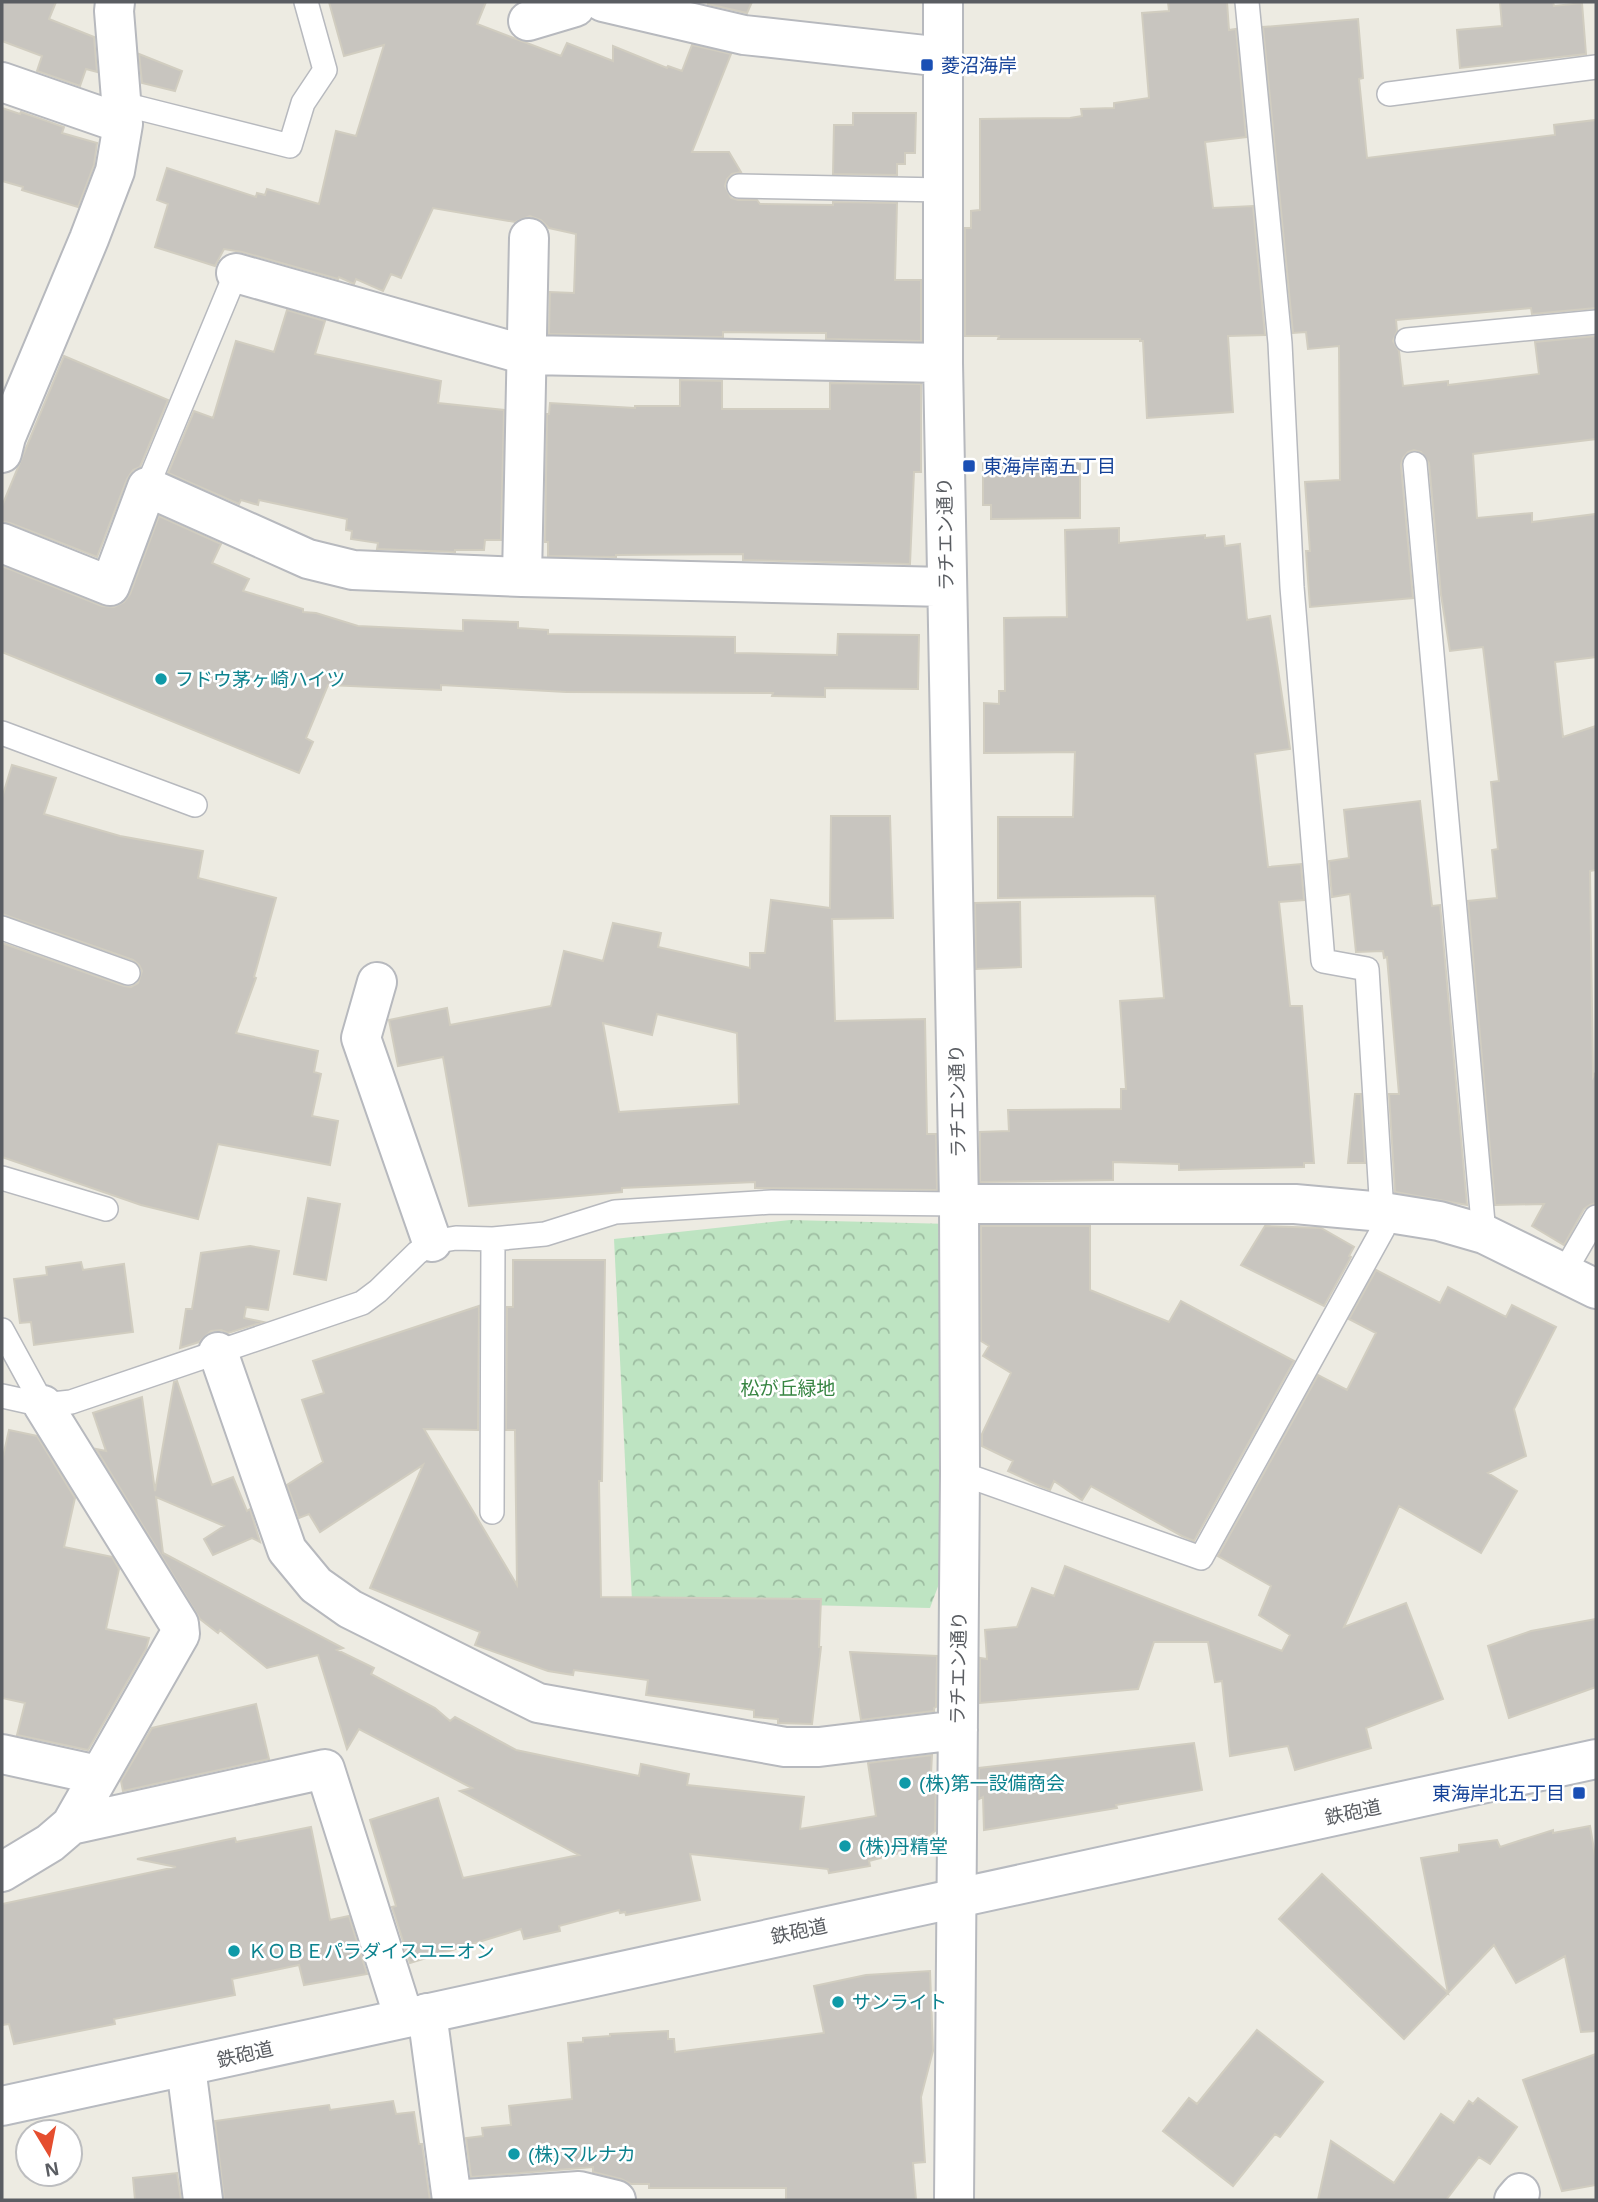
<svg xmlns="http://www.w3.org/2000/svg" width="1598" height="2202" font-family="Helvetica,'Noto Sans JP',sans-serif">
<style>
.forest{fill:url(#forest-crowns)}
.building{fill:#c8c5bf;stroke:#d1cdc0;stroke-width:2;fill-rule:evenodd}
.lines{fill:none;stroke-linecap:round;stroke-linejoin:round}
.lane-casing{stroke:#b7b9be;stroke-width:26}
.street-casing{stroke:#b7b9be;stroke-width:42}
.secondary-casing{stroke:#b7bac0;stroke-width:42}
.lane{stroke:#fff;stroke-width:23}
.street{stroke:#fff;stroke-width:38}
.secondary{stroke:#fff;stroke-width:38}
.transit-dot{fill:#1a4fb4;stroke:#fff;stroke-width:2.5}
.culture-dot{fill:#0f9aa8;stroke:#fff;stroke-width:2.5}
.labels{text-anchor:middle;stroke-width:5;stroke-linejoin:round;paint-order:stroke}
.transit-label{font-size:19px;fill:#164399;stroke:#fff;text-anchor:start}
.street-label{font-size:19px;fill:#5a5d62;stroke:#fff}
.culture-label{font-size:19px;fill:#0d838f;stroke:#fff;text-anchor:start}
.park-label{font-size:19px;fill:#378542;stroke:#fff}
</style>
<defs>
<pattern id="forest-crowns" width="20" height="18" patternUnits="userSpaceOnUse" patternTransform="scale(1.75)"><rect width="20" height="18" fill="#bee4c2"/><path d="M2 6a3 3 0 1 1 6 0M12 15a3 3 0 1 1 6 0" fill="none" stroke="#9dbca1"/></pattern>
</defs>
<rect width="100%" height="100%" fill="#edebe2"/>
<path class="forest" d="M790,1220l161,4 5,314 -26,70 -298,-7 -18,-362z"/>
<path class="building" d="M2,2h54l-7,17 45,18 3,35 -11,-3 -6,17 -43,-15 5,-15 -40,-15z
M329,2h157l-9,22 84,32 6,-13 46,18v-15l54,22 1,-2 14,5 10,-26 39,9 -39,98h37l12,20 -9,2 -5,5 -2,7 6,12 7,2h19l3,4 73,1v-3l64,1 -2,77h26v61l-95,-2v-6l-103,-1v5l-174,-3 1,-42 24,1 2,-59 -27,-6 -8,-8 -11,-4 -15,6 -82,-14 -32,70 -10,-4 -8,17 -27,-12 -2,5 -15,-7 -1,2 -96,-27 -18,-3 -9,17 -60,-19 13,-43 -11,-4 10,-32 89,29 1,-4 8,2 2,-6 52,15 17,-73 20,5 28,-91 -40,11z
M709,2h43l-5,11 -39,-9z
M1168,2h59l2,28 7,-1 10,108 -41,5 8,66 40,-2 12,129 -37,1 5,76 -86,6 -4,-77h-3v-2h-142l1,-3h-34v-108h6v-17l9,-1v-91l90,-1 12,-2 -1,-7 33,-1v-5l35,-5 -7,-85 27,-2z
M1500,2h53l1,4 28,-3 4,51 -126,14 -3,-38 45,-4z
M1358,19l5,59 -4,1 8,79 188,-23 -1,-10 42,-5v188l-64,6 -1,-6 -135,12 1,11 -4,10 6,10 4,35 45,-5v4l91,-11 -4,-32 61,-6v103l-123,15 4,64 55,-5v9l64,-8v143l-41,5 8,75 33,-11v144l-6,1 3,206 3,-5v131l-6,2 -6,4 -20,36 -32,-19 12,-22 -49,1 -27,-304 29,-3 -5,-48 6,-1 -7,-67 8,-1 -16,-134 -33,4 -9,-56 -12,-132 -8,-11 -7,-2 -6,2 -5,6 -2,7 12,133 -103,9 -4,-56h4l-5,-69 35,-2 -1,-134 -31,3 -2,-17 -13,1 -30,-306z
M139,54l43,17 -7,20 -33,-8z
M2,108l18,6 1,-2 43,15 -2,6 35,10 -3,22 -16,42 -56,-17 1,-3 -21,-6z
M853,113h63l-1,40h-10v11h-8v11l-64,-1 1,-49h19z
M287,310l38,11 -10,33 126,27 -3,22 66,7 -3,130h-16l-1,10h-29v2l-78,-3 1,-6 -27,-4 1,-8 -6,-1 1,-11 -88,-19 -1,5 -17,-5 -2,4 -71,-31 26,-62 19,7 23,-77 38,11z
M64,356l104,44 -28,67 -7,3 -6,9 -30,78 -87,-34 -8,-1v-16z
M680,380l42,1v28h108v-26l91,1v88h-7l-4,92 -167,-4v-6l-127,1v2l-68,-1v-14h-3l2,-128h2l1,-11 85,5v-2h45z
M1080,461v57l-89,1v-14h-8v-43z
M159,516l62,28 -9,19 37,16 -6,12 60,18v3l13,1 42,13 105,5v-11l55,2v6l30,2v4l187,3v16l102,2 1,-21 81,1 -1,54 -93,-1v9l-53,-1 1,-3 -207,-1 -125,-7v5l-113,-5 -22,53 7,4 -14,31 -297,-121v-86l100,40 12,1 10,-5 6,-8z
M1119,528v15l86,-8v3l19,-2 1,10 15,-2 7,76 23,-4 20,133 -35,5 13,113 33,-3 3,36 -25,2 11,104h12l12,157h-10v4l-125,3v-6l-66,-2v18l-133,2v-50l29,-1 -1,-21 113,-1v-20h5l-6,-88 44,-3 -9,-102 -157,2v-81h75l2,-65 -91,1v-50l15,1v-13h6l-1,-73 63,-1 -2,-87z
M12,765l44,13 -12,36 76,22 83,15 -5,27 78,20 -22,79 2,1 -20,55 82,18 -4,21 7,2 -9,42 26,5 -8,44 -112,-21 -20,75 -57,-14 -139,-48v-214l122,43 7,1 7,-4 4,-12 -3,-6 -6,-5 -131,-46v-116z
M1420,801l12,105 8,-1 27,300 -72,-13 -6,-98h10l-12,-137 -3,1 -1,-7 -27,1 -6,-58 -18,3 -3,-36 20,-3 -5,-48z
M831,816h59l3,102 -61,1 3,102 90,-2 2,115h9l1,56 -182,-2v-6l-133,6v4l-153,14 -26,-149 -45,9 -9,-46 58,-12 3,17 101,-19 13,-55 39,10 10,-38 48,10 -3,14 92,21v-15h15l6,-53 59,8zM657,1014l80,19 2,71 -120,8 -16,-89 49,12z
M1020,902l1,65 -45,2 -1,-66z
M1355,1094h6l4,69h-17z
M308,1198l32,6 -14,76 -32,-6z
M981,1226h109v64l79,32 12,-21 113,60 -100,180 -12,-5 -91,-50 -9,14 -28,-19 -4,9 -10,-4 -32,-15 5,-10 -31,-15v-12l29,-61 -28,-17 6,-10 -8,-5z
M1265,1226l56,2 33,19 -5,9 2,1 -27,49 -83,-41z
M250,1246l29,5 -11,59 -22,-3 -2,11 19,4 -35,11 -7,-3 -10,1 -12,11 -19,6 6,-39h6l9,-56z
M513,1260h92l-3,221h-3l2,116 220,2 -2,48h2l-9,77 -34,-1v-4l-24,-2v-7l-108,-15 2,-15 -74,-10 -1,5 -25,-4 -73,-26 5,-13 -110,-44 53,-123 -103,67 -11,-18 -10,4 -12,-33 36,-23 -21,-62 22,-7 -11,-32 166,-55 -1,124 -54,-1 93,156 -2,-155h-9l1,-123h6z
M81,1262l2,8 41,-6 9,68 -99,13 -3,-23 -11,1 -6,-44 33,-4 -1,-8z
M1376,1270l64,33 8,-16 58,30 6,-12 44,22 -42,82 12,47 -38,17 29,18 -36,62 -82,-47 -55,121 62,-24 37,96 -77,29 5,20 -76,22 -7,-24 -58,10 -8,-75 -7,1 -7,-40h-54l-16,47 -158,14v-45l7,1 -2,-29 32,-3 15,-39 22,8 11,-30 217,85 8,-16 -31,-20 12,-29 -53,-30 100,-181 29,15 29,-57 -27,-14z
M177,1381l35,104 21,-8 14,34 3,-2 10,33 -8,-4 -39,17 -9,-16 20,-13 -68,-29 7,56 180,95 -6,2 37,18 -3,6 64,34 15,13 5,-4 61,33 123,26 2,-12 48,10 -2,11 117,12 -4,32 76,-13 -8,-53 64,-8 -1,19 5,-1 -1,58 -25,19 -41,11 1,5 -41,7 -1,-4 -138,-15 10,46 -74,15 -1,-3 -5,1 -1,-3 -60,16 1,5 -36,8 -3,-10 -111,34 -18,-56 4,-1 -26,-86 68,-22 25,80 116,-23 -119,-64 12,-3 -113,-59 -12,20 -29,-94 -51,13 -47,-38 -2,3 -18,-14 -104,-170 10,2 -13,-38 49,-16 13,94 19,-109z
M9,1430l28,6 38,62 -11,49 48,10 7,12 -13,60 43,9 -3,11 -58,101 -71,-15 8,-32 -23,-5v-237z
M1596,1619v68l-87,31 -21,-72 43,-15z
M850,1652l87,4 -1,51 -2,1v3l-73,9z
M256,1704l13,55 -146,32 -2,-10 31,-53z
M1194,1743l8,47 -86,15 1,3 -133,22 -1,-33 -4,2v-31z
M1590,1826l6,35v170l-15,1 -16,-76 -49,27 -22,-38 -90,94 -125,-120 43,-45 126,119 -27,-135 38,-6v-7l38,-5 3,7 53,-17v3z
M311,1827l19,93 19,-4 18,58 -63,11 -5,-20 -67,14 3,16 -121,24 1,5 -101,20 -5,-20 -7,1v-121l174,-37 -39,-8 98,-21 1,4z
M930,1971l3,80 -12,46 4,65 -12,1 3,37h-130v-12h-137v-4h-18l-10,-5 -28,-7v-5l-122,10 -5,-39 17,-2 -1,-8 29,-3 -2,-19 63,-7 -4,-56 15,-1v-4l27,-2v-2l58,-3v8h6l1,13 149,-19 -10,-47 52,-11z
M1257,2030l66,52 -43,55 -5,-3 -42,52 -70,-55 26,-33 8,6z
M1596,2054v131l-34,6 -39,-111z
M1478,2098l39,29 -27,37 -11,-7 -33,43h-128l13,-59 63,42 47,-69 13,9 15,-22 4,3z
M393,2101l3,13 18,-2 5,32h3l8,56h-206l-9,-79 114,-16 1,5z
M177,2173l4,27h-46l-2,-22z"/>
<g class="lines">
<g class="lane-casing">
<path id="lane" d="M1389,94l207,-27
M123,104l167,42 13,-43 22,-33 -19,-68
M739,186l204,4
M1407,340l189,-18
M1415,464l69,770
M147,487l89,-214
M2,733l193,72
M2,928l126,45
M2,1178l104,31
M1563,1274l33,-57
M2,1330l41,75
M2,1396l41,9 28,-3 291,-99 16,-12 39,-38 15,-11 24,-4 37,1 52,-5 70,-22 157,-10 187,2
M960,1473l241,85 182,-329 -16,-260 -44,-8 -31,-374 -12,-244 -33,-341
M492,1512l1,-273"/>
</g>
<g class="street-casing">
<path id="street" d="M603,2l141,33 199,22
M943,2v361l16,841 1,269 -6,727
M528,21l47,-14 1,-5
M2,82l121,42
M236,273l290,82 417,8
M2,453l4,-16 83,-198 26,-68 8,-47 -9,-113 1,-9
M2,543l108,43 37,-99 161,72 45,11 169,7 424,10
M522,577l7,-339
M377,982l-16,56 71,204
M959,1204h336l88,8 56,9 45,13 112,55
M218,1352l69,198 29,35 34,24 188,94 247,44h34l139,-17
M2,1754l96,21
M71,1825l254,-56 79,249
M2,1872l48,-29 21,-18 109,-191 -1,-10 -136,-219
M427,2013l25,187
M186,2067l17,133
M452,2200l127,-9 37,9
M1514,2200l6,-7"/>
</g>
<g class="secondary-casing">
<path id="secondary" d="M2,2106l1594,-347"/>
</g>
<use href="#lane" class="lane"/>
<use href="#street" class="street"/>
<use href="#secondary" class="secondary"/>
</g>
<g class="transit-dot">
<rect x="920" y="58" width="14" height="14" rx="3.5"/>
<rect x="962" y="459" width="14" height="14" rx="3.5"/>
<rect x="1572" y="1786" width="14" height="14" rx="3.5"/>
</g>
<g class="culture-dot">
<circle cx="161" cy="679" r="7"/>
<circle cx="905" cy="1783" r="7"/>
<circle cx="845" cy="1846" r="7"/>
<circle cx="234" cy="1951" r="7"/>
<circle cx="838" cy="2002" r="7"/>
<circle cx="514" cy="2154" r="7"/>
</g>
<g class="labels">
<g class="transit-label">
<text x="941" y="72">菱沼海岸</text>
<text x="983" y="473">東海岸南五丁目</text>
<text x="1565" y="1800" text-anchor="end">東海岸北五丁目</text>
</g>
<g class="street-label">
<text transform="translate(945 534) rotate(-91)" y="7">ラチエン通り</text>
<text transform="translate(957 1101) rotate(-91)" y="7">ラチエン通り</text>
<text transform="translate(958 1668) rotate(-89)" y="7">ラチエン通り</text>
<text transform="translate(1353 1812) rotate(-12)" y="7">鉄砲道</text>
<text transform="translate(799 1931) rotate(-12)" y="7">鉄砲道</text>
<text transform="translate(245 2054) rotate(-13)" y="7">鉄砲道</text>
</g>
<g class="culture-label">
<text x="175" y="686">フドウ茅ヶ崎ハイツ</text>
<text x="919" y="1790">(株)第一設備商会</text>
<text x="859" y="1853">(株)丹精堂</text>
<text x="248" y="1958">ＫＯＢＥパラダイスユニオン</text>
<text x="852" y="2009">サンライト</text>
<text x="528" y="2161">(株)マルナカ</text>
</g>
<g class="park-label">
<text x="788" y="1395">松が丘緑地</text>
</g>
</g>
<rect width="1598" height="2202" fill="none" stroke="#5a5d62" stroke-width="7"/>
<g transform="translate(49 2153) rotate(170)"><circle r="33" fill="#ffffff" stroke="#bdbec0" stroke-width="2"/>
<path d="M0-5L12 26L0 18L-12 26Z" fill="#e54e2f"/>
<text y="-10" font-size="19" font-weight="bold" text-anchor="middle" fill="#5a5d62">N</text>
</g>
</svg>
